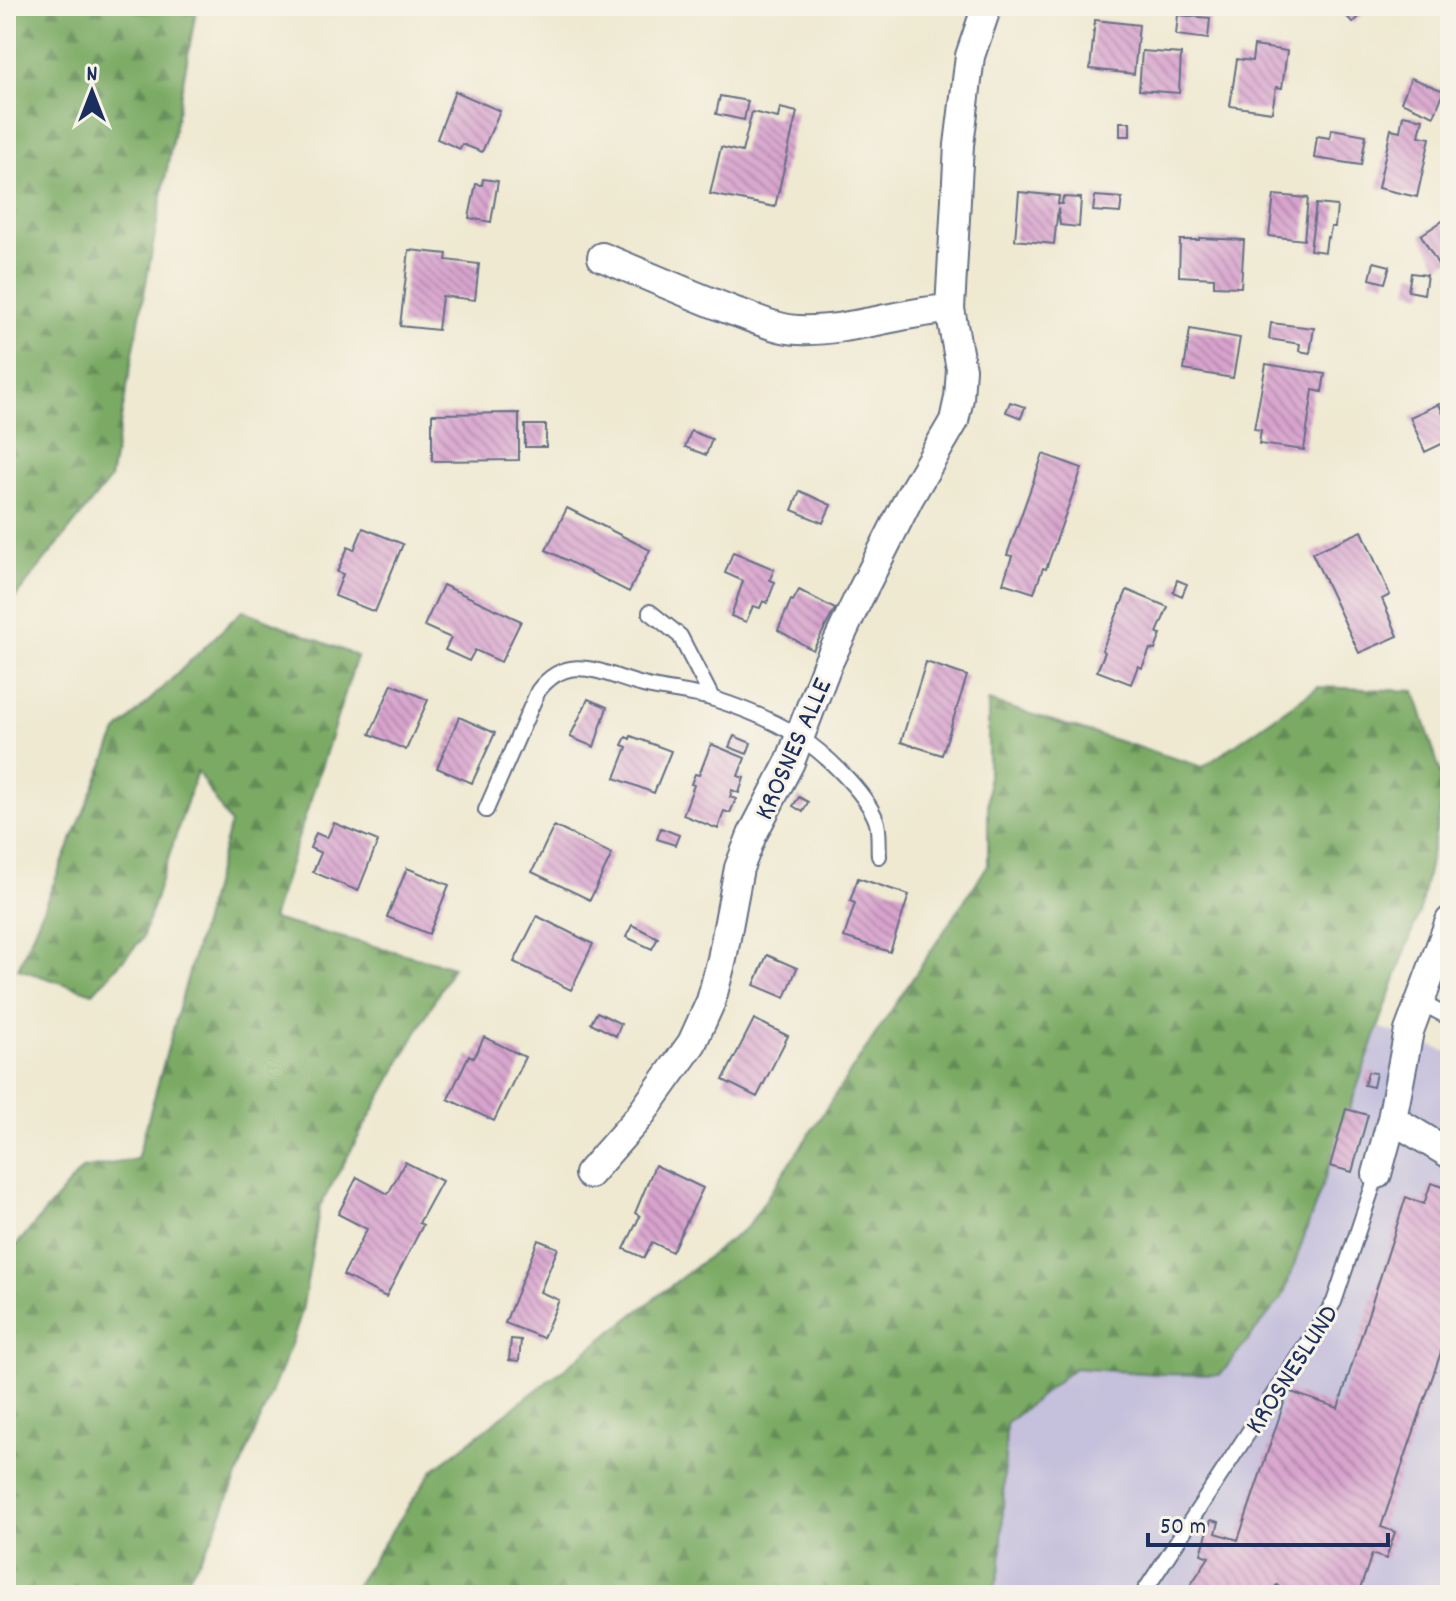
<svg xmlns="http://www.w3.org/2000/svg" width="1456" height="1601" font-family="Dekko,sans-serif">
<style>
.industrial{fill:#c5c0db}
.forest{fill:url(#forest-firs);stroke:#4a6c61;stroke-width:2}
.building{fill:url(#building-back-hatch)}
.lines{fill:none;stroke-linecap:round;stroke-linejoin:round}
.lane-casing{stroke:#657086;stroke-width:18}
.street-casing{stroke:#657086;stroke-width:32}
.lane{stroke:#fff;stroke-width:14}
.street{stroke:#fff;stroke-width:28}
.labels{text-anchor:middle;stroke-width:6;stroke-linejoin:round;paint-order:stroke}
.street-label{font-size:28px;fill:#1b2f5e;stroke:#f7f3e8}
</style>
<defs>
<pattern id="forest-firs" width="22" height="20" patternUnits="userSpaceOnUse" patternTransform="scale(2)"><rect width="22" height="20" fill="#7aaa64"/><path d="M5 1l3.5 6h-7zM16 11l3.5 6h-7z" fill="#638b56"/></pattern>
<pattern id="building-back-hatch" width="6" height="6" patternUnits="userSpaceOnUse" patternTransform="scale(2)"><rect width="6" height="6" fill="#d8a3cd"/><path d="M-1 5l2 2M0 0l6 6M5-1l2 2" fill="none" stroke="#ae85aa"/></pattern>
</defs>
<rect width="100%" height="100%" fill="#f7f3e8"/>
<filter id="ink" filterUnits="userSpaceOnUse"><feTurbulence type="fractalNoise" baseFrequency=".0125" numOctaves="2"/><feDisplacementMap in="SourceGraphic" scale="16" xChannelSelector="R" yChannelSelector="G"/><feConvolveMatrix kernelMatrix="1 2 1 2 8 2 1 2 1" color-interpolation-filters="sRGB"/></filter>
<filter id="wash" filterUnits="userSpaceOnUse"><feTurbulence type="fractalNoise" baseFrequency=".006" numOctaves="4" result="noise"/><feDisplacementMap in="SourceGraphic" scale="32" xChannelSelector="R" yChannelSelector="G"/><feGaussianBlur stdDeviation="1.8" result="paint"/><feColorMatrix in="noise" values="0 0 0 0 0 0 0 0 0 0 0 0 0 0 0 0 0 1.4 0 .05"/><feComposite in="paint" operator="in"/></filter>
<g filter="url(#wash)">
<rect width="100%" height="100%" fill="#efe9d1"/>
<path class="industrial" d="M1379,1027l71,26v542h-457l8,-30 5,-141 68,-56 83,6 63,1 63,-79z"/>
<path class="forest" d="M6,6h191l-87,473 -104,130z
M243,610l114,46 -85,263 181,48 -133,239 -18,105 -10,31 -81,198 -33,55h-172v-338l76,-88 55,-10 93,-335 -33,-53 -55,168 -49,54 -75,-24 99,-237z
M1318,687l97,4 30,96 -25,123 -137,386 -63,79 -63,-1 -83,-6 -68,56 -5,141 -8,30h-644l84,-125 315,-244 240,-361v-164l215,66z"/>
<g id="blocks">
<path class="building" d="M1346,6h24l-17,17 -12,-13z
M1178,15l32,3 -2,21 -32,-4z
M1095,20l44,5 -5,49 -44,-5z
M1254,46l33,5 -5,37 -6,-1 -4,25 -42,-6 7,-47 15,2z
M1142,51l39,3 -2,39 -40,-3z
M1411,78l33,13 -10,25 -33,-14z
M455,91l45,20 -18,41 -20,-8 -2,5 -23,-10z
M720,96l28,5 -4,19 -28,-6z
M780,108l17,4 -22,95 -65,-13 11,-47 21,5 10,-40 26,6z
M1403,115l20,4 -4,17 11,2 -13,59 -39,-9 13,-59 9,2z
M1120,122h10v14h-10z
M1332,129l34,6 -5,30 -47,-7 3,-22 13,2z
M483,179l15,2 -7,41 -22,-4 7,-34 6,1z
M1019,192l40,4 -1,8h4l1,-7 18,1 -2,29 -19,-2 -2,-17 -4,36 -39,-4z
M1274,195l34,3 -4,42 -35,-4z
M1095,196l27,2 -2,15 -27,-2z
M1316,204l21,2 -2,21h-4l-2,11 -2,-1 -2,15 -15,-2z
M1450,216v44l-11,6 -18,-31z
M1199,238l45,2 -3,47 -27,-1v-8l-35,-2 1,-36h19z
M409,250l38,4 -1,6 33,4 -4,36 -33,-4 -4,34 -38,-4z
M1374,262l16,4 -5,17 -15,-4z
M1411,273l16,2 -3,19 -16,-3z
M1271,323l43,5 -4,25 -11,-2 1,-7 -31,-5z
M1190,329l50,9 -7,40 -49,-8z
M1266,364l59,10 -3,18 -9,-2 -9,60 -45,-6 2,-14 -7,-1z
M1010,402l15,5 -4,11 -15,-6z
M1439,404l11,26v10l-25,12 -15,-35z
M519,413v47l-87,1v-47z
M525,425h21v22h-21z
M691,431l21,8 -6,16 -21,-8z
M1043,454l39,14 -36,101 -3,-1 -9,25 -31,-10 9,-27 -5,-1z
M800,491l31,14 -8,18 -31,-13z
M567,508l83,42 -21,42 -83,-42z
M363,528l40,16 -28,68 -40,-16 8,-22 -6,-2 11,-25 6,3z
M1362,531l28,64 -8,4 16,37 -39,17 -47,-100z
M733,552l41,17 -4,11 5,2 -8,21 -4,-2 -3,7 -7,-2 -7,16 -15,-6 12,-35 -18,-8z
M1177,580l10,4 -5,12 -9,-4z
M443,585l78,36 -20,41 -26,-12 -6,11 -24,-11 6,-12 -27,-12z
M799,590l36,19 -22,41 -35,-20 13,-30 2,1z
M1127,590l41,17 -11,26 4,1 -6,16 -5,-1 -8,19 -4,-2 -7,18 -34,-13 8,-19 -3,-2z
M926,662l41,14 -25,79 -41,-13z
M392,684l36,16 -22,50 -36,-16z
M588,699l19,8 -13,40 -24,-10z
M459,717l36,16 -23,50 -35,-15z
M631,736l40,15 -17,42 -39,-15 12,-31 -5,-2 4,-8 4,2z
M734,736l17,7 -4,11 -18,-7z
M711,744l34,14 -7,18 6,2 -5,15 -7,-3 -2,7 6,2 -6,14 -6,-2 -6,18 -35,-14 11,-30 -3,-1 4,-10 4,1z
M799,797l9,5 -5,10 -10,-6z
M334,823l44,18 -20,50 -45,-19 8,-19 -11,-5 6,-15 11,5z
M554,826l58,28 -22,46 -58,-28z
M661,828l18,7 -4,10 -18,-6z
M407,868l42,17 -20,49 -42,-17z
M858,878l51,17 -19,57 -46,-15 11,-34 -5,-2z
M537,916l56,28 -22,46 -57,-28z
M632,925l26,13 -6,11 -26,-12z
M767,955l30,13 -12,30 -31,-13z
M597,1012l24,12 -5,12 -25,-13z
M754,1019l34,17 -31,61 -34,-17z
M484,1037l41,20 -31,64 -46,-22 21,-44 5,3z
M1368,1072l8,1 -3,14 -9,-2z
M1346,1109l22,6 -16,57 -22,-6z
M405,1162l37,19 -23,42 4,2 -37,72 -43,-22 24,-46 -29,-15 19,-37 31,17z
M655,1165l48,23 -31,64 -20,-10 -8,16 -20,-9 16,-33 -5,-3z
M1431,1183l19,6v137l-69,201 14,5 -9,27 -14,-5 -14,41h-39l-18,-6 -6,6h-18l5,-5 -5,-5 -9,10h-84l25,-38 -8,-3 10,-34 8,2 -3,11 22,7 50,-149 50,17 68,-211 18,7z
M538,1240l20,8 -18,44 19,8 -16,38 -38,-15z
M511,1339l10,1 -2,21 -10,-1z"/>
</g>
</g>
<g filter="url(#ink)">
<use href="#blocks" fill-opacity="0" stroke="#657086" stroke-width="2"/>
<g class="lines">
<g class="lane-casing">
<path id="lane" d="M650,612l30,24 32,62
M486,810l52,-119c31,-41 65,-16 105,-6 23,6 48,7 71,14 28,9 59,21 84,37 25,16 67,55 78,84 4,10 2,25 3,36
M1418,1001l32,17
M1142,1595l192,-293 43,-128"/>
</g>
<g class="street-casing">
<path id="street" d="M602,257c44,18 87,37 131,54 21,7 43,18 65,19 51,2 102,-18 152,-21
M1392,1119l58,35
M589,1174l50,-57 53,-74 19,-42 11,-42 17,-91 13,-33 38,-73 37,-97 30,-64 52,-103 45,-77 5,-23 2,-29 -11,-60 9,-164 11,-89 17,-50
M1377,1174l15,-55 17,-88 41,-110"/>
</g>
<use href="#lane" class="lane"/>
<use href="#street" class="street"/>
</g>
</g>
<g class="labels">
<g class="street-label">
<text transform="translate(791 748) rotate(-66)" y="10">KROSNES ALLE</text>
<text transform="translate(1290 1368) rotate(-57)" y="10">KROSNESLUND</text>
</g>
</g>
<rect width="1456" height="1601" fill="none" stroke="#f7f3e8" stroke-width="32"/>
<g transform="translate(92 92)" stroke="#f7f3e8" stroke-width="6" paint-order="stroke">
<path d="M0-6L14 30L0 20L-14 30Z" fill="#1b2f5e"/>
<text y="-12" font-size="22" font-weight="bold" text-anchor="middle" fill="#1b2f5e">N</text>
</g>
<path d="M1148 1533v12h240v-12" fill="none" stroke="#1b2f5e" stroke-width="4"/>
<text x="1160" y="1533" font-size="24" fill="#1b2f5e" stroke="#f7f3e8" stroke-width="6" paint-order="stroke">50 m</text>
</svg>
